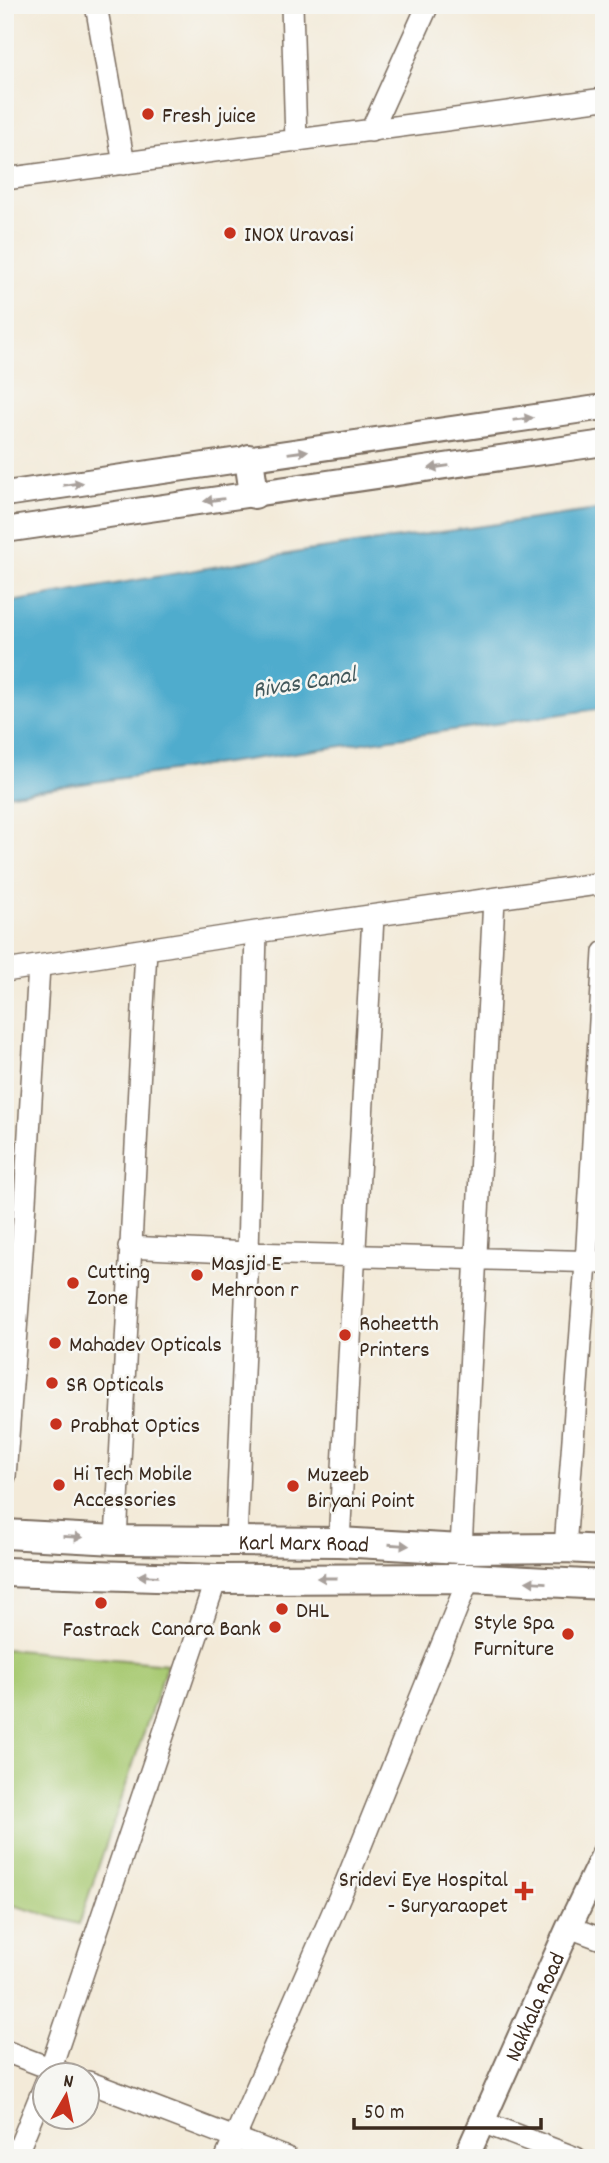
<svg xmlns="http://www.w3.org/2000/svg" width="609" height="2163" font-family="Dekko,sans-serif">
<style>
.green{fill:#a9ca73;stroke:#727a48;stroke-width:2}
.water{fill:#4faccd;stroke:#456b76;stroke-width:2}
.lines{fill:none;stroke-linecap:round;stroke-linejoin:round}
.minor-casing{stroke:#7b6d5f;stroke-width:24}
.tertiary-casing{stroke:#7b6d5f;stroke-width:28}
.secondary-casing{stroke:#7b6d5f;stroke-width:32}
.minor{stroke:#fff;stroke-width:21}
.tertiary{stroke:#fff;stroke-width:24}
.secondary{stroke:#fff;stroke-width:28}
.oneway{fill:#a79f9a}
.poi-dot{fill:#c8321e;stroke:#f6f6f2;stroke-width:2.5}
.labels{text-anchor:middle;stroke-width:5;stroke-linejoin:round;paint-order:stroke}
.poi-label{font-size:23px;fill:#3b2a1e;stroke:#f6f6f2;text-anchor:start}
.street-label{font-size:23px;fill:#3b2a1e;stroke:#f6f6f2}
.water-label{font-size:24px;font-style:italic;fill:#42585b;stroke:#f6f6f2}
</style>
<rect width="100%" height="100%" fill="#f6f6f2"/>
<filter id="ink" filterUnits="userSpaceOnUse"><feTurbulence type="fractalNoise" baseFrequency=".0143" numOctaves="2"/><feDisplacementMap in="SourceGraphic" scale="14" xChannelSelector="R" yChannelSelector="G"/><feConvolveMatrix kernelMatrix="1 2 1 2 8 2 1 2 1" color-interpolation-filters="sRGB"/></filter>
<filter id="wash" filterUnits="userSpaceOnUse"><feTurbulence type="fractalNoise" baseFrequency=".00686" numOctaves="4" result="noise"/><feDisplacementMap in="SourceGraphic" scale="28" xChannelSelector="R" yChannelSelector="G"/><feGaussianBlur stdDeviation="1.57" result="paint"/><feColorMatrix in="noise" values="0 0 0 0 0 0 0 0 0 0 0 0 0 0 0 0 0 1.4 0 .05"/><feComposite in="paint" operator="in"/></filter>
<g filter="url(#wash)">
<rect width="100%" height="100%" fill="#f3ead8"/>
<path class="green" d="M5,1649l162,15 -88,260 -74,-21z"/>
<path class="water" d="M604,509v199l-599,87v-192l295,-51z"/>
</g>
<g filter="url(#ink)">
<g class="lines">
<g class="minor-casing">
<path id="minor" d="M96,5l28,159
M292,5l4,136
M371,131l57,-126
M5,179l599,-80
M5,971l251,-39 348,-49
M129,1247l119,6 356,9
M5,1476l17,-224 17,-286
M116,1540l30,-591
M236,1540l12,-287 8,-321
M339,1542l34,-625
M565,1548l21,-285 18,-311
M461,1549l33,-650
M569,1927l35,13
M5,2051l65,25
M48,2076l168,-497
M88,2082l199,76
M482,2122l94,36
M15,2158l31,-76
M226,2158l120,-276 123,-304"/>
</g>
<g class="tertiary-casing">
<g id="tertiary">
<path d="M5,494l599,-87"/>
<path d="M5,530l599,-87"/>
<path id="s1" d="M466,2158l103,-231 35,-73"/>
</g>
</g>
<g class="secondary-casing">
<g id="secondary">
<path d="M249,459l5,35"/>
<path id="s2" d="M5,1534l111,6 223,2 122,7 104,-1 39,2"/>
<path d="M5,1572l211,7 253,-1 135,7"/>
</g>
</g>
<use href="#minor" class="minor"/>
<use href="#tertiary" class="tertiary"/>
<use href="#secondary" class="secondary"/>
</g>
<defs><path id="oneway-solid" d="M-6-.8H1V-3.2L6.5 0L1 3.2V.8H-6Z" transform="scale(1.75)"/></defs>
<g class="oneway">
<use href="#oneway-solid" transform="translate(523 419) rotate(-8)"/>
<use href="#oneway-solid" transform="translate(298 452) rotate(-8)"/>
<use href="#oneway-solid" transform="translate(439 467) rotate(172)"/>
<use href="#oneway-solid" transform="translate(73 484) rotate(-8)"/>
<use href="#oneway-solid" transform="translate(214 500) rotate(172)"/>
<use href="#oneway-solid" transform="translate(73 1537) rotate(3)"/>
<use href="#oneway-solid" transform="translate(399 1545) rotate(4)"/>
<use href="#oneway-solid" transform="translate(148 1576) rotate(-178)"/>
<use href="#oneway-solid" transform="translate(327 1578) rotate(180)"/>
<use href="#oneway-solid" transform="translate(536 1582) rotate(-177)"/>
</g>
</g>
<g class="poi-dot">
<circle cx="148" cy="114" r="7"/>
<circle cx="230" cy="233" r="7"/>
<circle cx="197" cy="1275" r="7"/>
<circle cx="73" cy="1283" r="7"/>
<circle cx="345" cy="1335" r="7"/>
<circle cx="55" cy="1343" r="7"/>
<circle cx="52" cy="1383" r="7"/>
<circle cx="56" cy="1424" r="7"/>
<circle cx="59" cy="1485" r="7"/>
<circle cx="293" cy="1486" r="7"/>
<circle cx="101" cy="1603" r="7"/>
<circle cx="282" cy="1609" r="7"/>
<circle cx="275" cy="1627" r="7"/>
<circle cx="568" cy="1634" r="7"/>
<path d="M520.5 1880.5h7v7h7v7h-7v7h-7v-7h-7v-7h7z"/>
</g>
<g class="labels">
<g class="poi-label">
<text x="162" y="122">Fresh juice</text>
<text x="244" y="241">INOX Uravasi</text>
<text x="211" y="1270">Masjid E<tspan x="211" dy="26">Mehroon r</tspan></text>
<text x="87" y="1278">Cutting<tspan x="87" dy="26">Zone</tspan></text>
<text x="359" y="1330">Roheetth<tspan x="359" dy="26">Printers</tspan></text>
<text x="69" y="1351">Mahadev Opticals</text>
<text x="66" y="1391">SR Opticals</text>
<text x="70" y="1432">Prabhat Optics</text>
<text x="73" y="1480">Hi Tech Mobile<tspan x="73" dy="26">Accessories</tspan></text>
<text x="307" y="1481">Muzeeb<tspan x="307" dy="26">Biryani Point</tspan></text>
<text x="296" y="1617">DHL</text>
<text x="554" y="1629" text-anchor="end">Style Spa<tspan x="554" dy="26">Furniture</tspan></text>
<text x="261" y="1635" text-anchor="end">Canara Bank</text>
<text x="101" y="1636" text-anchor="middle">Fastrack</text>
<text x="508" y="1886" text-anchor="end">Sridevi Eye Hospital<tspan x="508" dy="26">- Suryaraopet</tspan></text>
</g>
<g class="street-label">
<text dy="8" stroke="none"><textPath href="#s2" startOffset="299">Karl Marx Road</textPath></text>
<text dy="8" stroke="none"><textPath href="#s1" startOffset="166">Nakkala Road</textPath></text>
</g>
<g class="water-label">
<text transform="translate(304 681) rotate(-9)" y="8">Rivas Canal</text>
</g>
</g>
<rect width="609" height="2163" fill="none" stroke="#f6f6f2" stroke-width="28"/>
<g transform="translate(66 2096) rotate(9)"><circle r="33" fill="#f6f6f2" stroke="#aba49d" stroke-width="2"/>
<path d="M0-5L12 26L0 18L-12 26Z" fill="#c8321e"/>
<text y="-10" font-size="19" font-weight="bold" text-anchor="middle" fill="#3b2a1e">N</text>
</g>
<path d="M354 2118v10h187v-10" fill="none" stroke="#3b2a1e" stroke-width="3.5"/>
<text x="364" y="2118" font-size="21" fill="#3b2a1e" stroke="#f6f6f2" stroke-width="5" paint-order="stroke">50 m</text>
</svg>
